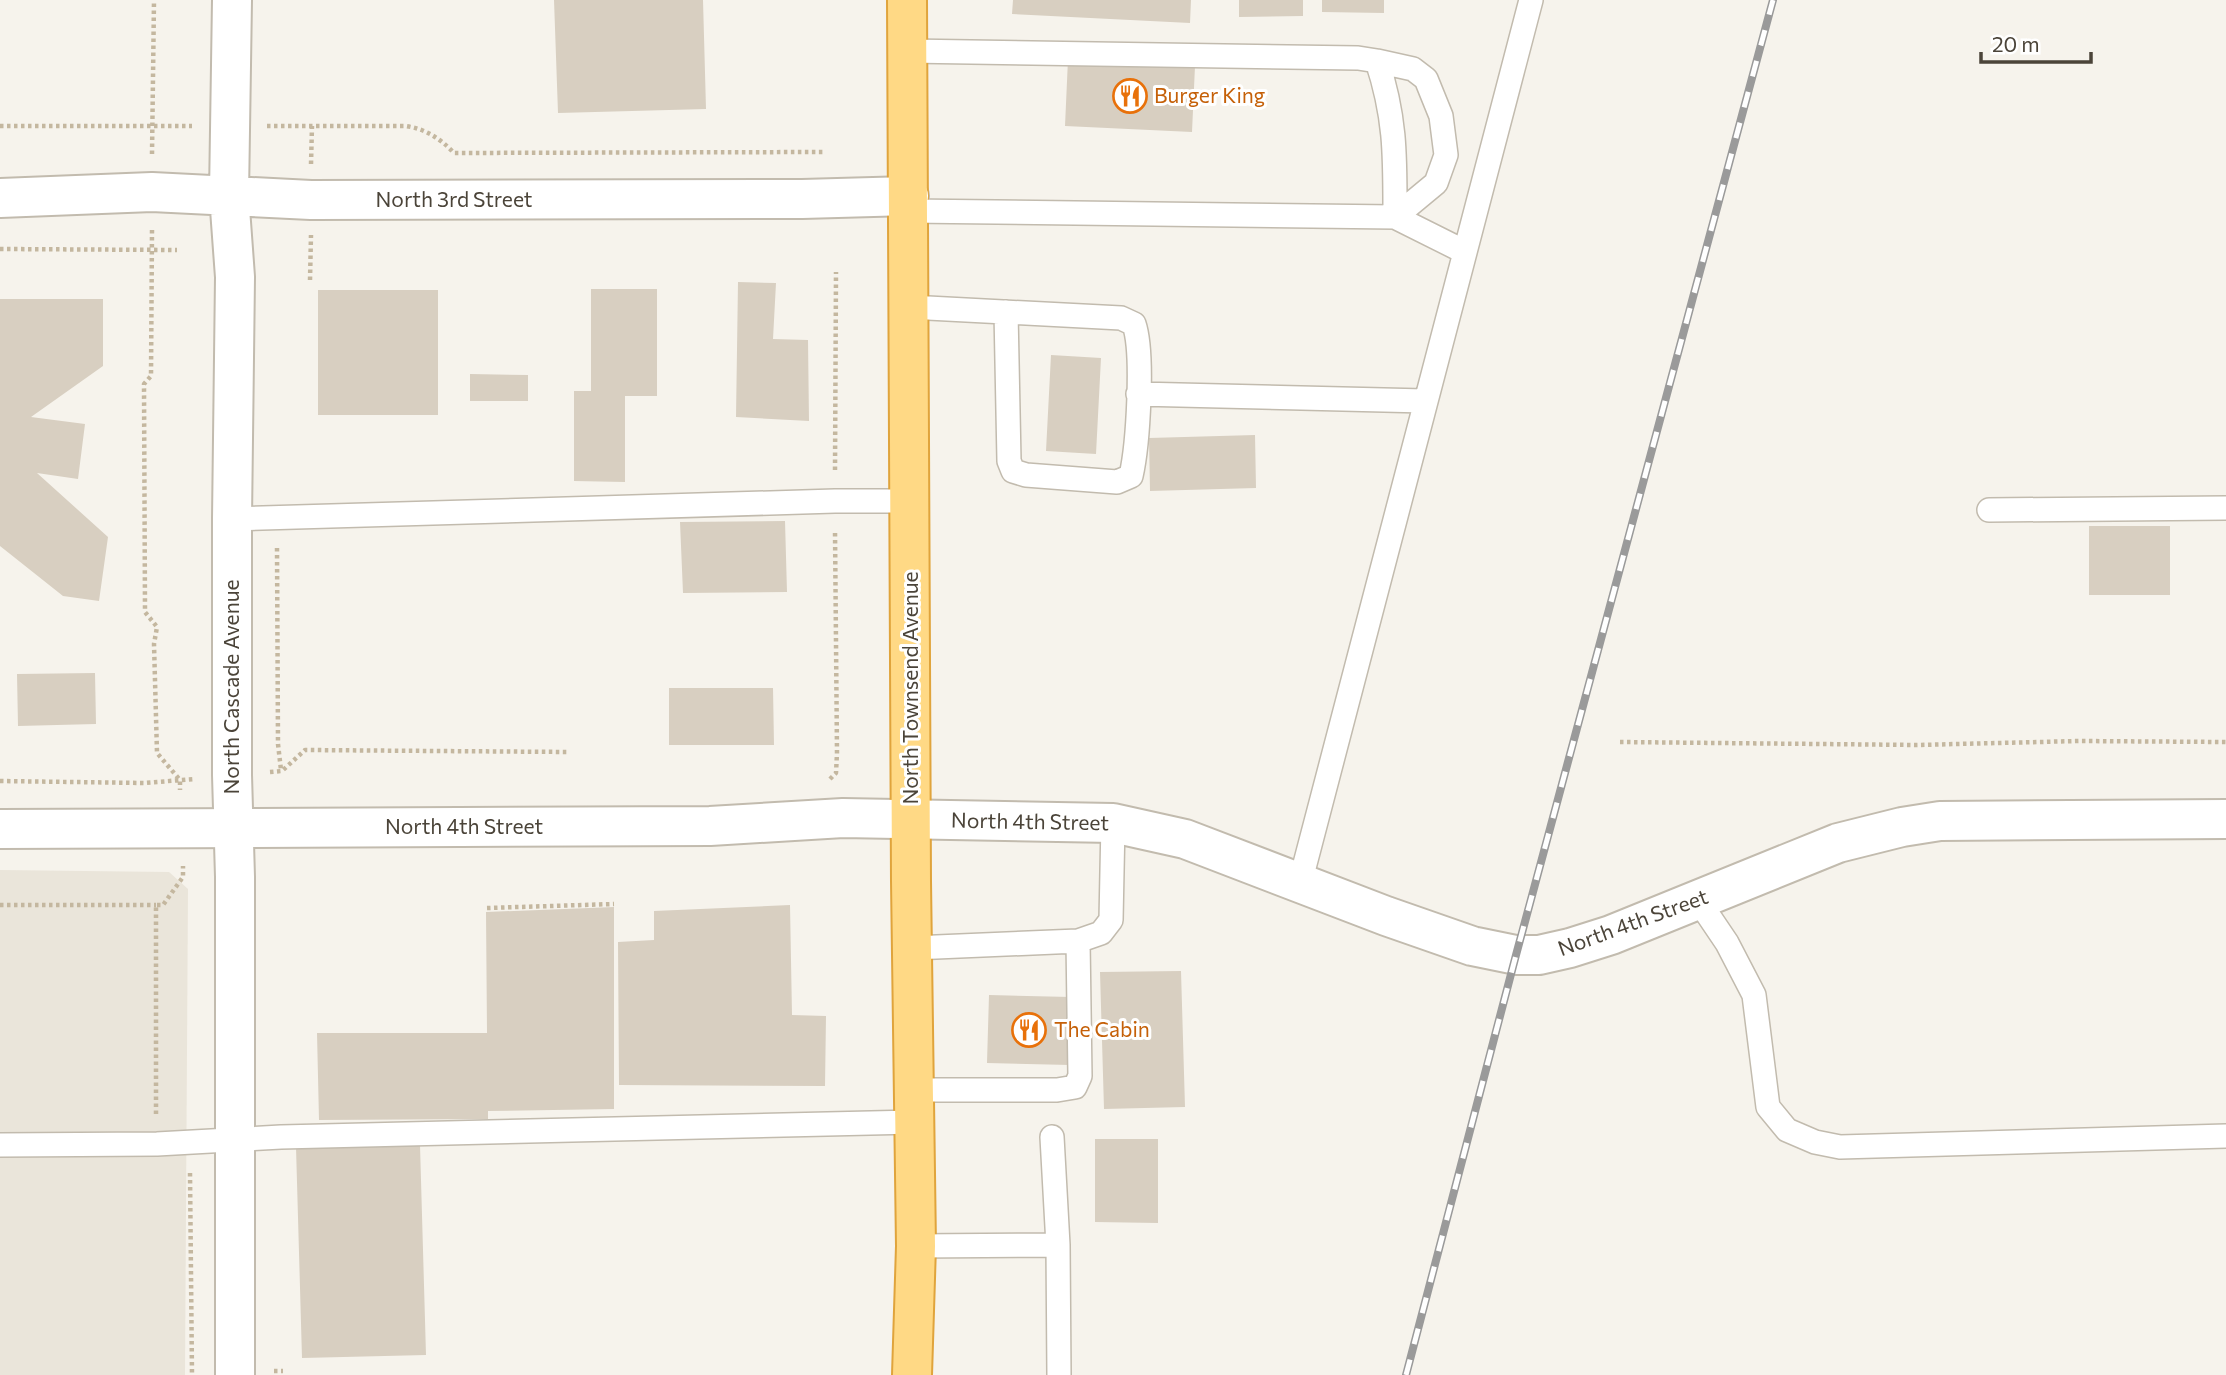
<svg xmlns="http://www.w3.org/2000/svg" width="2226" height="1375" font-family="Commissioner,sans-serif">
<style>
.residential{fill:#eae5da}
.building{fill:#d8cfc1}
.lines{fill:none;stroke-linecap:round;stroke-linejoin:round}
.service-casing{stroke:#c2bbae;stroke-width:26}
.minor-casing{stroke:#c2bbae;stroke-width:42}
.tertiary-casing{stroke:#c2bbae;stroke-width:42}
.trunk-casing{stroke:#e0a43c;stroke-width:42}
.path{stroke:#c4b79f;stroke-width:4.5;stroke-dasharray:3.5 3.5;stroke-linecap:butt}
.service{stroke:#fff;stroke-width:23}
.minor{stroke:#fff;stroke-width:38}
.tertiary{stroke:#fff;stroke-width:38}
.trunk{stroke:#ffd985;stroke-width:38}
.rail-casing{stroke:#9a9a9a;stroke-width:8}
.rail{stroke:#fff;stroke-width:5;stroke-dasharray:16;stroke-linecap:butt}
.labels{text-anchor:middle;stroke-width:6;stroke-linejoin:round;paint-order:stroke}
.food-label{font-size:21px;fill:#c56008;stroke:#fff;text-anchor:start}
.street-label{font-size:21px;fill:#4b4439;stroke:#fff}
</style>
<rect width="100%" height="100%" fill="#f6f3ec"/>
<path class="residential" d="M0,870l169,2 19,17 -3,486h-185z"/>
<path class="building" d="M554,0h149l3,109 -148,4z
M1013,0h178l-1,23 -178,-9z
M1239,0h64v16l-64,1z
M1322,0h62v13l-62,-1z
M1068,59l127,7 -3,66 -127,-6z
M738,282l38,1 -3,56 35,1 1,81 -73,-4z
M591,289h66v107h-32v86l-51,-1v-90h17z
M318,290h120v125h-120z
M0,299h103v67l-72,51 54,7 -7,55 -41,-6 71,64 -9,64 -36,-5 -63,-50z
M1051,355l50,3 -5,96 -50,-3z
M470,374l58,1v26h-58z
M1255,435l1,53 -106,3 -1,-53z
M785,521l2,71 -104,1 -3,-71z
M2089,526h81v69h-81z
M95,673l1,51 -78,2 -1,-52z
M669,688h104l1,57h-105z
M790,905l2,110 34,1 -1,70 -206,-1 -1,-143 36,-2v-29z
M614,907v202l-126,2v8l-169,1 -2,-87h170l-1,-121z
M1181,971l4,136 -81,2 -4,-137z
M989,995l82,2 -1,68 -83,-2z
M1095,1139h63v84l-63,-1z
M420,1145l6,210 -124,3 -6,-211z"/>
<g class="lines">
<g class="service-casing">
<path id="service" d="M908,51l450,7 19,3c19,57 18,97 18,156
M1377,61l36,8 13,10 15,37 5,39 -10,28 -41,34
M909,211l486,6 70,35
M909,307l212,11 13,6c10,29 4,121 -3,152l-14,6 -91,-7 -13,-4 -4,-10 -3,-149
M1138,394l287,7
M1989,510l237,-2
M232,519l603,-18h74
M1300,883l231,-883
M1698,900l29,43 27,52 14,112 19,23 28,12 25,5 386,-11
M1078,941l23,-8 10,-13 2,-97
M913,948l165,-7 2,135 -5,11 -18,3h-143
M1052,1137l6,108
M0,1145l157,-1 124,-7 633,-15
M916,1246l142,-1 1,130"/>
</g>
<g class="minor-casing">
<path id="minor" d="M232,0l-3,195 6,82 -3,242v256l3,102v498
M0,198l152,-6 159,8 491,-1 107,-3"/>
</g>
<g class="tertiary-casing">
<path id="tertiary" d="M0,829l710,-3 133,-8 270,5 72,16 201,77 86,30 44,9h23l31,-7 41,-13 227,-92 64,-16 38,-6 286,-2"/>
</g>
<g class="trunk-casing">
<path id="trunk" d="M907,0l4,881 5,365 -4,129"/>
</g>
<path class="path" d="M0,126h192
M267,126h139c19,3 34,12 48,27l369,-1
M152,154l2,-154
M311,164l1,-38
M152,230l-1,146 -7,8 1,228 12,15 -3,17 3,109 23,27v10
M0,249l177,1
M310,280l1,-45
M835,470l1,-198
M277,548l1,196 3,26
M1620,742l297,3 162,-4 147,1
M270,772l12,-1 23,-21 264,2
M830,779l6,-6 1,-20 -2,-222
M0,781l144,2 51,-4
M0,905h156
M487,908l127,-4
M156,1114v-209h7l20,-28v-11
M190,1173l2,202
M274,1371h9"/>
<use href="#service" class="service"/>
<use href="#minor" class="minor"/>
<use href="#tertiary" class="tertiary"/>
<use href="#trunk" class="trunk"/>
<g class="rail-casing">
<path id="rail" d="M1406,1375l110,-420 257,-955"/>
</g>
<use href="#rail" class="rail"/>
</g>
<defs>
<g id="restaurant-ring" transform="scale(1.75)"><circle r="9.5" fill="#fff" stroke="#e8710a" stroke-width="1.5"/><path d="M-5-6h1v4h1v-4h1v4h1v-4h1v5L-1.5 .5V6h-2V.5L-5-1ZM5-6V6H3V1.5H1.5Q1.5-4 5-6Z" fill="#e8710a"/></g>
</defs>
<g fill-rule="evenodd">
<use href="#restaurant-ring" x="1130" y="96"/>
<use href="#restaurant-ring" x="1029" y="1030"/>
</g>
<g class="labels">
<g class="food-label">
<text x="1154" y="103">Burger King</text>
<text x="1054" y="1037">The Cabin</text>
</g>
<g class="street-label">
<text x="454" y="207">North 3rd Street</text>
<text transform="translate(232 687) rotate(-90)" y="7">North Cascade Avenue</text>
<text transform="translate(911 688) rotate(-90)" y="7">North Townsend Avenue</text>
<text transform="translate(1030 822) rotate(1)" y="7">North 4th Street</text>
<text x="464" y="834">North 4th Street</text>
<text transform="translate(1633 923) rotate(-20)" y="7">North 4th Street</text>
</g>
</g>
<path d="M1981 52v10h110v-10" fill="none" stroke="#4b4439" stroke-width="3.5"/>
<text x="1992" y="52" font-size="21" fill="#4b4439" stroke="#ffffff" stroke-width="5" paint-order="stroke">20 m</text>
</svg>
